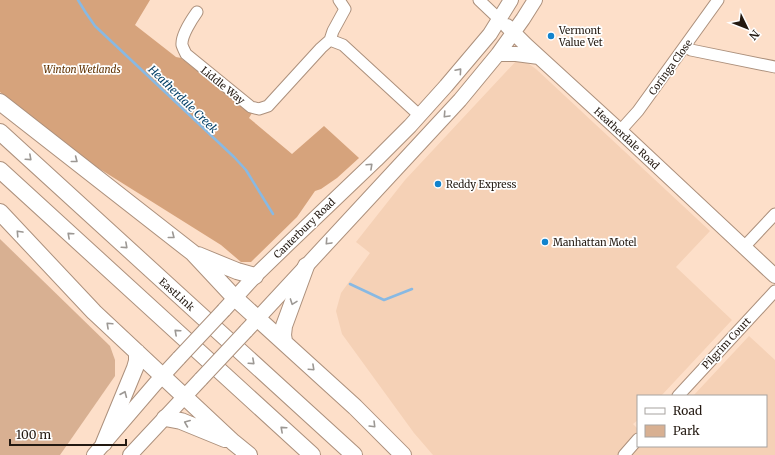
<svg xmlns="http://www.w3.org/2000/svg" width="775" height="455" font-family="Merriweather,serif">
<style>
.built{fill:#f5d1b6}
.green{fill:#d8b092}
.forest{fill:#d6a37c}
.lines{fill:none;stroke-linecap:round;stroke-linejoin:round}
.stream{stroke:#88b9e3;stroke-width:2.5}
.minor-casing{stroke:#ac907c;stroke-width:13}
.major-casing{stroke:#ac907c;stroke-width:16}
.highway-casing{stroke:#ac907c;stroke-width:18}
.minor{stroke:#fff;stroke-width:11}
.major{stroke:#fff;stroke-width:14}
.highway{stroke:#fff;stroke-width:16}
.major-bridge-casing{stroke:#ac907c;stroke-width:16;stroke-linecap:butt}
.major-bridge{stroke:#fff;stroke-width:14}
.oneway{stroke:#9c9894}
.poi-dot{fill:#1283cd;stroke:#fff;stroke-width:1.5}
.labels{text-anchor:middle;stroke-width:3.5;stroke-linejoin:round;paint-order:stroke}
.poi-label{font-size:10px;fill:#231911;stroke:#fff;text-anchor:start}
.street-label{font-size:10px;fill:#231911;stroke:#fff}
.park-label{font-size:10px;font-style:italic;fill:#613201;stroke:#fff}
.water-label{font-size:11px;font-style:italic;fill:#033f66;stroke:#fff}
</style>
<rect width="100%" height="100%" fill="#fddfc9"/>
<path class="built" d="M518,59l11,5 7,5 174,162 -34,36 56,53 -71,76h-23v24l-5,4 5,5v17h128v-50h-73l56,-60 26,24v95h-342l-19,-22 -72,-99 -6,-23 5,-18 29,-40 -14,-11 49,-62z"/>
<path class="green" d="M0,239l110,107 5,14v16l-55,79h-60z"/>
<path class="forest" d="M0,0h150l-15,25 41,32 5,1 71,55 -3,5 43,36 32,-28 35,32 -22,20 -16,11 -6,2 -18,26 -46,45h-10l-20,-17 -126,-79 -51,-38 -44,-36z"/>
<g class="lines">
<path class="stream" d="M78,0l8,13 9,13 139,131 12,13 27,44
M350,284l34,16 28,-11"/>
<g class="minor-casing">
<path id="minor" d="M479,0l20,19
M197,12c-5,7 -16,24 -15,33 1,3 3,7 4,9l65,53 8,2 9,-3 53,-58 9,-8 13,5 76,70
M330,40l3,-9 12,-22 -6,-9
M685,46l6,4 84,17
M620,131l18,-20 80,-111
M744,247l31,-33
M678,396l97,-105
M624,455l14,-16"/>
</g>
<g class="major-casing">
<path id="major" d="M507,26l19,19 94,86 155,145
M498,54h18l23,3
M224,310l31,-34 32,-31 89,-85 34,-34 36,-40 44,-52 21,-34
M246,331l214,-231 38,-46 25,-35 12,-19
M94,455l61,-71 24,-26
M130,455l71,-76"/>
</g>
<g class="highway-casing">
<path id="highway" d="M0,102l193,151 42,45 120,109 48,48
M0,132l354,323
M0,170l312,285
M0,212l94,100 139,130 16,13
M198,255l39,16 18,5
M284,341l-1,-6 1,-9 22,-60
M165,418l16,3 44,18
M104,443l31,-75 2,-7v-9"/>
</g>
<use href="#minor" class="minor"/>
<use href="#major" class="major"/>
<use href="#highway" class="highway"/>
<g class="major-bridge-casing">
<path id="major-bridge" d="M179,358l45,-48
M201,379l45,-48"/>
</g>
<use href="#major-bridge" class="major-bridge"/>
</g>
<defs><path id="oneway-chevron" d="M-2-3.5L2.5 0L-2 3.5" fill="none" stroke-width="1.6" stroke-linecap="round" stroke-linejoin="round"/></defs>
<g class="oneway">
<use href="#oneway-chevron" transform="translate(459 71) rotate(-49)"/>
<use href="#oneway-chevron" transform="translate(446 115) rotate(133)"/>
<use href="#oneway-chevron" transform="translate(29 158) rotate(42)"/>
<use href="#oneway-chevron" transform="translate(75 160) rotate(38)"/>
<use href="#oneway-chevron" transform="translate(370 166) rotate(-43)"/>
<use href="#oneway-chevron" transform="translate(19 233) rotate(-133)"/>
<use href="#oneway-chevron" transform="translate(70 235) rotate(-138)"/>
<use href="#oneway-chevron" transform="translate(172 236) rotate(38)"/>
<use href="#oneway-chevron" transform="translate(328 242) rotate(133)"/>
<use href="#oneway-chevron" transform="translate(125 246) rotate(42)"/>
<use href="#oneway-chevron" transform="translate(293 302) rotate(110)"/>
<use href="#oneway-chevron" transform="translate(109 325) rotate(-137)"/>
<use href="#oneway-chevron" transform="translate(177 332) rotate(-138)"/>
<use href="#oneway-chevron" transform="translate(252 362) rotate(42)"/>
<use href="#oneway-chevron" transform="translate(312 368) rotate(43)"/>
<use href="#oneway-chevron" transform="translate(124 394) rotate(-67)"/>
<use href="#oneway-chevron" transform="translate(187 423) rotate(-158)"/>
<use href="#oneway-chevron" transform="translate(373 425) rotate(45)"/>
<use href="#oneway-chevron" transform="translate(283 429) rotate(-138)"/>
</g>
<g class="poi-dot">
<circle cx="551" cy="36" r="4"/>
<circle cx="438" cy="184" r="4"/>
<circle cx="545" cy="242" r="4"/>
</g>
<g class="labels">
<g class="poi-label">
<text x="559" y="34">Vermont<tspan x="559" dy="12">Value Vet</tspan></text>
<text x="446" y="188">Reddy Express</text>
<text x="553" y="246">Manhattan Motel</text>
</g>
<g class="street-label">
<text transform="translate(670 67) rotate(-54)" y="4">Coringa Close</text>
<text transform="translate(223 85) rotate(39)" y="4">Liddle Way</text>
<text transform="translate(627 138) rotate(43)" y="4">Heatherdale Road</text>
<text transform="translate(304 228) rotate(-44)" y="4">Canterbury Road</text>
<text transform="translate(177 294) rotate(42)" y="4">EastLink</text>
<text transform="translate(726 343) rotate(-47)" y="4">Pilgrim Court</text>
</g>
<g class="park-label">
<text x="82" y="73">Winton Wetlands</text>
</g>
<g class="water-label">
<text transform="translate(183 99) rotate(44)" y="4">Heatherdale Creek</text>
</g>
</g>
<rect x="637" y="395" width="130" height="52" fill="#ffffff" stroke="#a7a3a0"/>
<rect x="645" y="408" width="20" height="6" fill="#ffffff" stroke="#a7a3a0"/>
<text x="673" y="415" font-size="12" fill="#231911">Road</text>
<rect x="645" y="425" width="20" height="12" fill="#d8b092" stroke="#a7a3a0"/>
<text x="673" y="435" font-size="12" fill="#231911">Park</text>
<g transform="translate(747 28) rotate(133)" stroke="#ffffff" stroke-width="3" paint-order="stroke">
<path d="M0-3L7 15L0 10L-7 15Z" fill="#231911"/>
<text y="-6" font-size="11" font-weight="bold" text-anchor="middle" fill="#231911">N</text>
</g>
<path d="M10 439v6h116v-6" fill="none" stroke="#231911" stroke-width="2"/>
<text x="16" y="439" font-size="12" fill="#231911" stroke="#ffffff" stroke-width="3" paint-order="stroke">100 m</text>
</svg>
